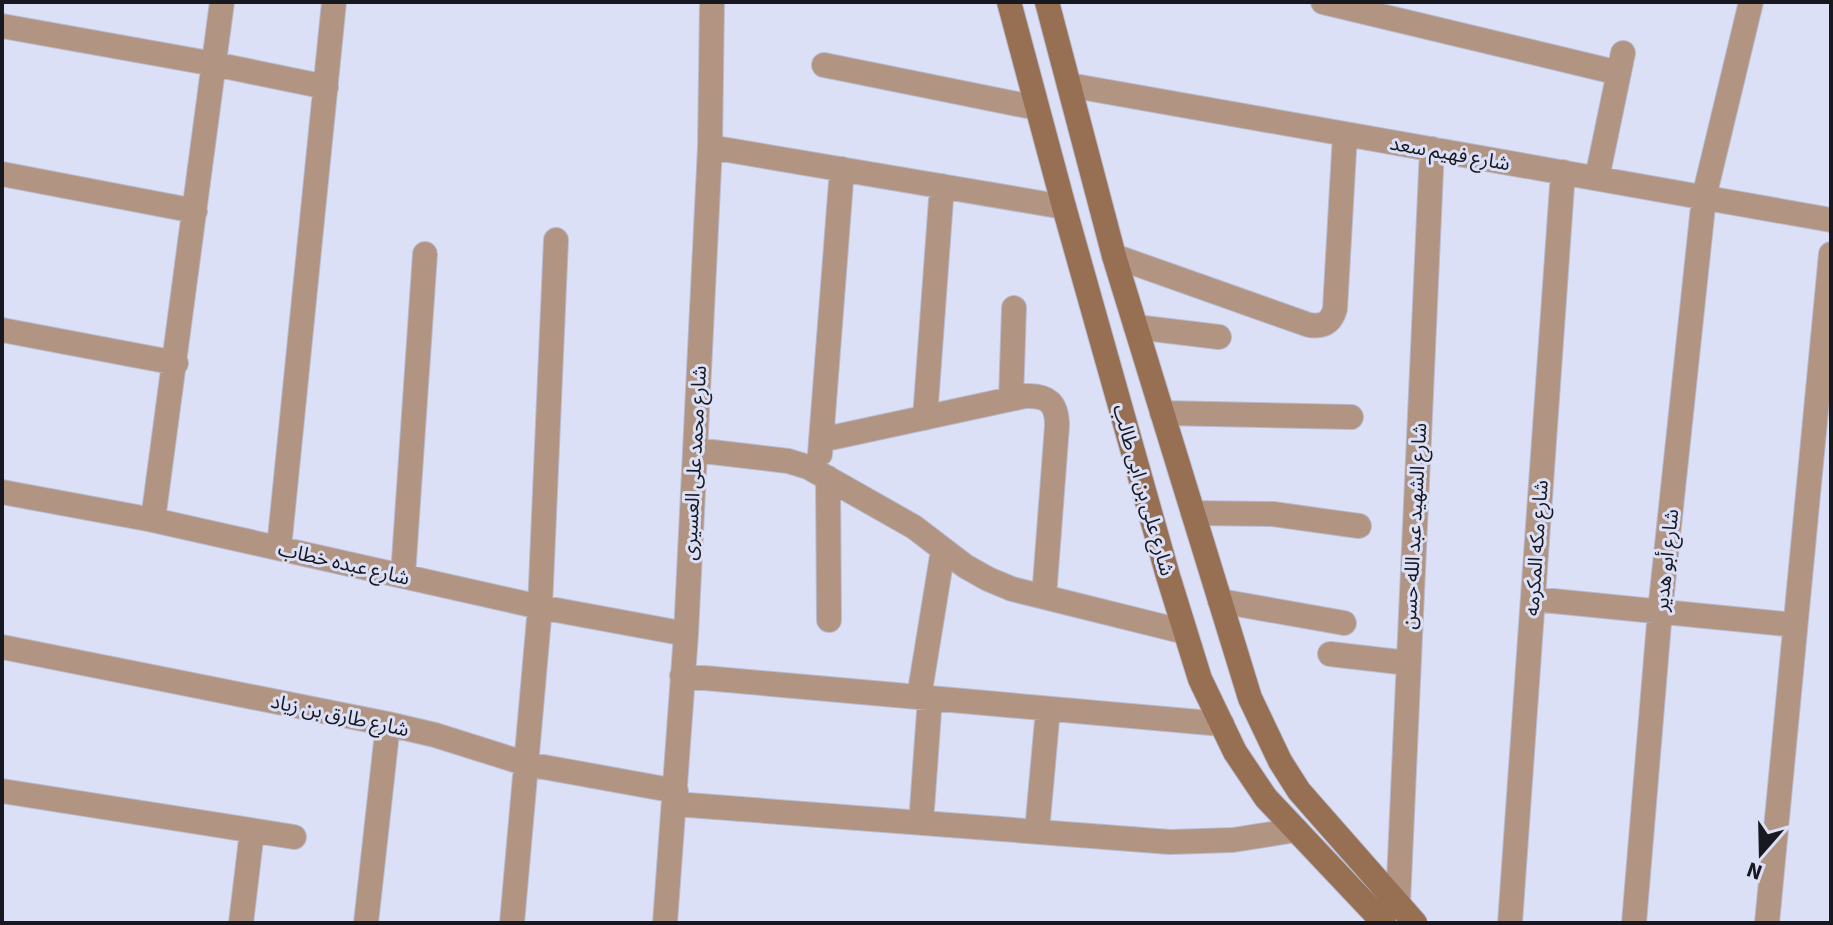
<svg xmlns="http://www.w3.org/2000/svg" width="1833" height="925" font-family="'Source Sans 3','Noto Sans Arabic',sans-serif">
<style>
.lines{fill:none;stroke-linecap:round;stroke-linejoin:round}
.street-casing{stroke:#b9bcd0;stroke-width:26}
.secondary-casing{stroke:#b9bcd0;stroke-width:26}
.street{stroke:#b19582;stroke-width:24}
.secondary{stroke:#977054;stroke-width:24}
.labels{text-anchor:middle;stroke-width:6;stroke-linejoin:round;paint-order:stroke}
.street-label{font-size:20px;fill:#171820;stroke:#dce0f7}
</style>
<rect width="100%" height="100%" fill="#dce0f7"/>
<g class="lines">
<g class="street-casing">
<path id="street" d="M1323,2l296,71
M2,26l212,38 112,23
M824,65l213,43
M1069,85l762,135
M710,147l354,60
M2,174l193,37
M1597,178l26,-125
M1114,256l195,69c14,2 22,-2 26,-16l10,-175
M1136,327l83,10
M2,330l174,33
M1011,399l3,-91
M1162,413l189,4
M925,418l17,-232
M821,440l204,-44c23,-1 32,7 32,30l-13,171
M695,450l93,11 20,6 106,60 51,39 23,13 24,10 173,43
M820,454l22,-285
M828,478l1,142
M2,492l151,28 387,87 146,27
M1193,513l80,1 86,12
M153,520l69,-518
M279,548l55,-546
M403,575l22,-321
M1533,599l262,26
M1220,601l124,22
M2,647l386,77 47,11 92,29 149,27
M1330,654l78,9
M682,676l540,48
M919,697l24,-147
M2,791l292,46
M675,804l495,38 63,-2 63,-10
M921,823l9,-125
M1037,831l11,-122
M1398,903l34,-754
M241,923l11,-92
M366,923l22,-199
M512,923l28,-316 16,-367
M665,923l21,-289 24,-487 2,-145
M1510,923l53,-751
M1634,923l26,-312 44,-414 47,-195
M1767,923l64,-669"/>
</g>
<g class="secondary-casing">
<path id="secondary" d="M1009,2l55,205 104,369 32,103 35,73 31,46 118,125
M1047,2l67,254 136,442 30,63 19,30 116,132"/>
</g>
<use href="#street" class="street"/>
<use href="#secondary" class="secondary"/>
</g>
<g class="labels">
<g class="street-label">
<text transform="translate(1450 153) rotate(10)" y="7">شارع فهيم سعد</text>
<text transform="translate(694 463) rotate(-87)" y="7">شارع محمد على العسيرى</text>
<text transform="translate(1144 490) rotate(74)" y="7">شارع على بن ابى طالب</text>
<text transform="translate(1414 526) rotate(-87)" y="7">شارع الشهيد عبد الله حسن</text>
<text transform="translate(1536 548) rotate(-86)" y="7">شارع مكه المكرمه</text>
<text transform="translate(1666 560) rotate(-84)" y="7">شارع أبو هدير</text>
<text transform="translate(344 563) rotate(13)" y="7">شارع عبده خطاب</text>
<text transform="translate(340 715) rotate(12)" y="7">شارع طارق بن زياد</text>
</g>
</g>
<rect width="1833" height="925" fill="none" stroke="#171820" stroke-width="8"/>
<g transform="translate(1761 853) rotate(200)" stroke="#dce0f7" stroke-width="6" paint-order="stroke">
<path d="M0-6L14 30L0 20L-14 30Z" fill="#171820"/>
<text y="-12" font-size="22" font-weight="bold" text-anchor="middle" fill="#171820">N</text>
</g>
</svg>
